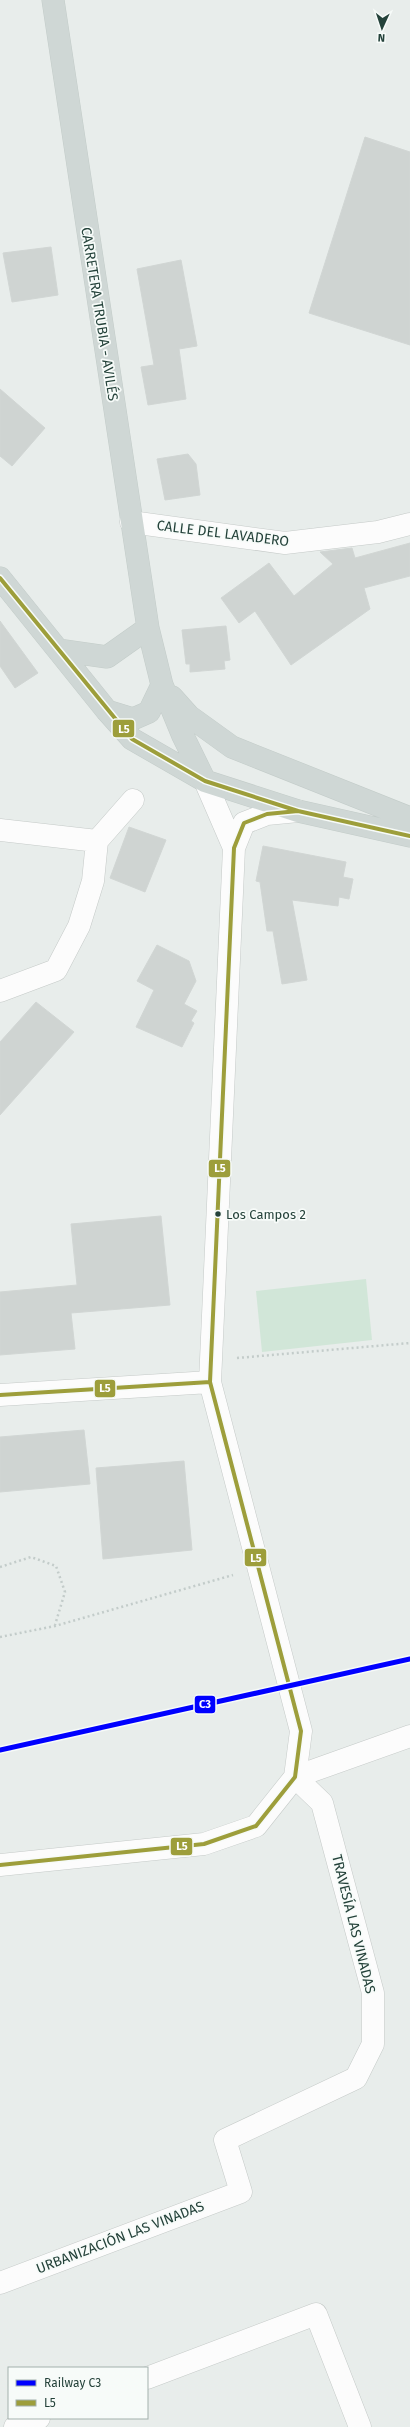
<svg xmlns="http://www.w3.org/2000/svg" width="410" height="2427" font-family="'Fira Sans',sans-serif">
<style>
.green{fill:#d1e6d8}
.building{fill:#cfd4d2;stroke:#d1d6d4}
.lines{fill:none;stroke-linecap:round;stroke-linejoin:round}
.minor-casing{stroke:#c5cac8;stroke-width:23}
.major-casing{stroke:#c3ccc9;stroke-width:23}
.path{stroke:#c3ccca;stroke-width:2.5;stroke-dasharray:2 3;stroke-linecap:butt}
.minor{stroke:#fcfcfc;stroke-width:22}
.major{stroke:#cfd7d5;stroke-width:22}
.bus-1-casing{stroke:#f7fbf9;stroke-width:7}
.bus-1{stroke:#9d9e3b;stroke-width:4}
.rail-1-casing{stroke:#f7fbf9;stroke-width:8}
.rail-1{stroke:#00f;stroke-width:5}
.bus-dot{fill:#24423a;stroke:#f7fbf9;stroke-width:1.5}
.labels{text-anchor:middle;stroke-width:3.5;stroke-linejoin:round;paint-order:stroke}
.bus-label{font-size:13px;fill:#24423a;stroke:#f7fbf9;text-anchor:start}
.street-label{font-size:14px;fill:#24423a;stroke:#f7fbf9}
.line-badge{stroke:#f7fbf9;stroke-width:1.5}
.badge-label{font-size:11px;text-anchor:middle;font-weight:bold;fill:#fff}
</style>
<rect width="100%" height="100%" fill="#e8edeb"/>
<path class="green" d="M366,1279l6,61 -110,12 -6,-61z"/>
<path class="building" d="M365,137l45,15v193l-101,-32z
M51,247l7,48 -46,7 -9,-49z
M181,260l16,86 -18,3 7,50 -38,6 -7,-38 13,-2 -17,-96z
M0,389l45,39 -33,38 -12,-10z
M188,454l8,10 4,31 -35,5 -8,-41z
M410,543v33l-46,12 6,21 -79,56 -36,-54 -16,12 -18,-25 48,-35 25,33 39,-32 -13,-12 32,-4 3,10z
M0,621l38,52 -23,15 -15,-22z
M226,626l4,34 -6,1 1,8 -35,3v-8h-4l-4,-34z
M129,827l37,13 -21,52 -35,-14z
M263,846l83,16 -3,15 10,2 -4,20 -10,-2 -1,9 -46,-6 15,80 -25,4 -9,-53h-6l-7,-49 -4,-1z
M157,945l32,16 7,20 -12,23 13,7 -6,10 3,2 -12,24 -46,-20 18,-37 -17,-9z
M36,1002l38,30 -74,83v-73z
M161,1216l9,89 -99,8 4,36 -75,6v-63l77,-7 -6,-61z
M84,1430l6,54 -90,8v-55z
M184,1461l8,89 -89,9 -7,-91z"/>
<g class="lines">
<g class="minor-casing">
<path id="minor" d="M131,522l154,21 93,-11 32,-8
M205,781l29,67
M0,830l97,11 -4,40 -14,45 -23,44 -56,21
M97,841l36,-41
M0,1395l210,-13
M0,1865l204,-21 52,-18 39,-49 6,-46 -91,-349 24,-534 10,-25 23,-9 31,-3
M0,2283l241,-91 -16,-52 131,-62 17,-34v-51l-51,-190 -27,-26 115,-41
M147,2378l169,-64 44,113
M15,2427l24,-9"/>
</g>
<g class="major-casing">
<path id="major" d="M53,0l95,628 14,57 21,51 22,45
M0,578l107,133 25,28 73,42 93,30 112,25
M58,650l49,7 41,-29
M172,697l17,19 43,31 178,71
M107,711l26,8 16,-7 13,-27"/>
</g>
<path class="path" d="M237,1358l173,-15
M0,1567l31,-10 25,9 9,26 -10,33
M0,1637l55,-11 178,-51"/>
<use href="#minor" class="minor"/>
<use href="#major" class="major"/>
<g class="bus-1-casing">
<path id="bus-1" d="M0,578l132,161 73,42 93,30
M0,1395l210,-13
M0,1865l204,-21 52,-18 39,-49 6,-46 -91,-349 24,-534 10,-25 23,-9 31,-3 112,25"/>
</g>
<use href="#bus-1" class="bus-1"/>
<g class="rail-1-casing">
<path id="rail-1" d="M0,1750l410,-91"/>
</g>
<use href="#rail-1" class="rail-1"/>
</g>
<circle class="bus-dot" cx="218" cy="1214" r="3.5"/>
<g class="labels">
<g class="bus-label">
<text x="226" y="1219">Los Campos 2</text>
</g>
<g class="street-label">
<text transform="translate(100 314) rotate(81)" y="5">CARRETERA TRUBIA - AVILÉS</text>
<text transform="translate(223 533) rotate(7)" y="5">CALLE DEL LAVADERO</text>
<text transform="translate(354 1924) rotate(76)" y="5">TRAVESÍA LAS VINADAS</text>
<text transform="translate(120 2237) rotate(-21)" y="5">URBANIZACIÓN LAS VINADAS</text>
</g>
</g>
<g class="line-badge">
<rect x="112" y="719" width="23" height="19" rx="4" fill="#9d9e3b"/>
<rect x="208" y="1159" width="23" height="19" rx="4" fill="#9d9e3b"/>
<rect x="94" y="1379" width="22" height="19" rx="4" fill="#9d9e3b"/>
<rect x="244" y="1548" width="23" height="19" rx="4" fill="#9d9e3b"/>
<rect x="194" y="1695" width="22" height="19" rx="4" fill="#00f"/>
<rect x="170" y="1837" width="23" height="19" rx="4" fill="#9d9e3b"/>
</g>
<g class="badge-label">
<text x="124" y="733">L5</text>
<text x="220" y="1172">L5</text>
<text x="105" y="1392">L5</text>
<text x="256" y="1562">L5</text>
<text x="205" y="1708">C3</text>
<text x="182" y="1850">L5</text>
</g>
<rect x="8" y="2367" width="140" height="52" fill="#f7fbf9" stroke="#a3b1ad"/>
<rect x="16" y="2380" width="20" height="6" fill="#0000ff" stroke="#a3b1ad"/>
<text x="44" y="2387" font-size="12" fill="#24423a">Railway C3</text>
<rect x="16" y="2400" width="20" height="6" fill="#9d9e3b" stroke="#a3b1ad"/>
<text x="44" y="2407" font-size="12" fill="#24423a">L5</text>
<g transform="translate(382 28) rotate(183)" stroke="#f7fbf9" stroke-width="3" paint-order="stroke">
<path d="M0-3L7 15L0 10L-7 15Z" fill="#24423a"/>
<text y="-6" font-size="11" font-weight="bold" text-anchor="middle" fill="#24423a">N</text>
</g>
</svg>
